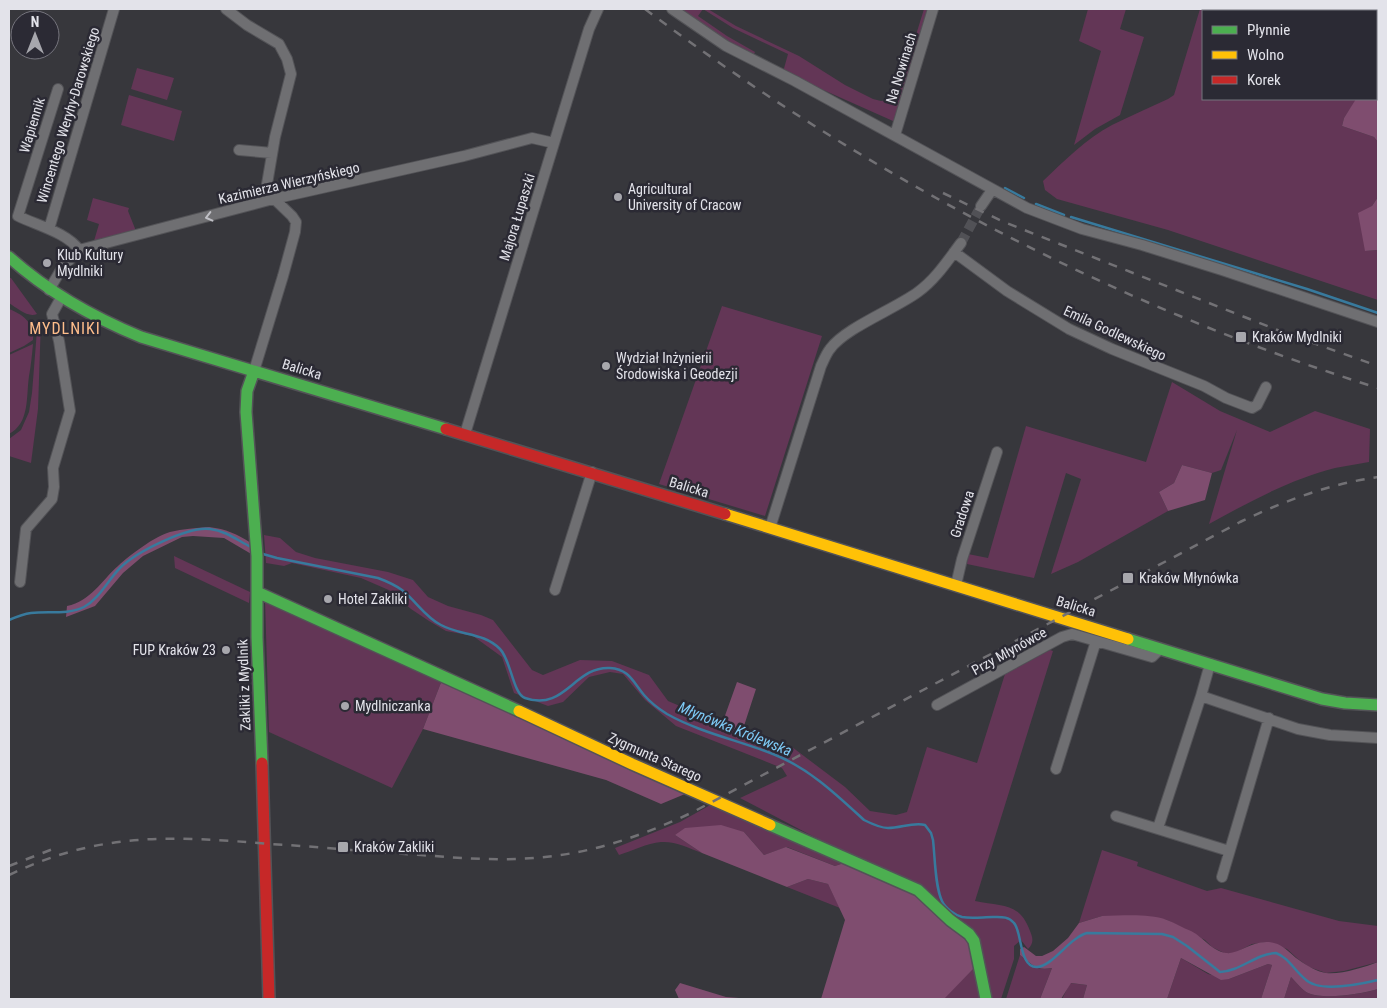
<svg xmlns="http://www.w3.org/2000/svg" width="1387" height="1008" font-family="'Roboto Condensed',sans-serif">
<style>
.green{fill:#633656}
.forest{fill:#7f4d6f}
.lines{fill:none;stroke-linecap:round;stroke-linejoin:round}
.stream{stroke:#387a9d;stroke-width:2.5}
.street-tunnel{stroke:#515156;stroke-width:10;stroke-dasharray:10 5;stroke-linecap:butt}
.street-casing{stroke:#535357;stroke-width:12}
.fast-casing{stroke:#535357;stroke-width:14}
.slow-casing{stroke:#535357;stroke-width:14}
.jam-casing{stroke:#535357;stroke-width:14}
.street{stroke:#6f6f72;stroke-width:10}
.fast{stroke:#4caf50;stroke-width:11}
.slow{stroke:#ffc107;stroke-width:11}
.jam{stroke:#c62828;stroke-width:11}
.rail{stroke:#727175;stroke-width:2.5;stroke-dasharray:9 9;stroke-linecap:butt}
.oneway{stroke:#c0c0c6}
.poi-dot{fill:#a7a7ad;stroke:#2b2a34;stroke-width:2}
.labels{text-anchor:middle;stroke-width:5;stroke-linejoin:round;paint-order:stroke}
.street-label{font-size:14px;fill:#e3e3ea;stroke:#2b2a34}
.poi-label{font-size:14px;fill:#e3e3ea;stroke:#2b2a34;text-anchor:start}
.water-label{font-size:15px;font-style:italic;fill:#7ecbf7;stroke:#2b2a34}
.quarter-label{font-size:16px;letter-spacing:1px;fill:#ffbe8b;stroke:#2b2a34}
</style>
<rect width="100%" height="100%" fill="#37373c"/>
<path class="green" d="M675,9h33l28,17 63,30 46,29 28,14 8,2 9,-1 8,-7 26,-84h7l-34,111 -4,1 -110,-49 5,-18 -55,-26 -30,-19 -5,7 29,20 28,16 -3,6z
M1088,9h38l-6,20 24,8 -24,78 -25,14 -21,16 27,-94 -22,-10z
M1200,9h41v2h-38v88h154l-13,19 -2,8 32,11 4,5v55l-6,9 -7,45 13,-1v50l-210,-70 -111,-31 -12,-9 -2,-9c21,-20 43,-42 69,-56 18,-9 37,-17 56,-26l6,-4z
M137,68l37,10 -7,22 -36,-11z
M129,95l53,16 -8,30 -53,-16z
M93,198l36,10 -1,3 8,20 -42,10 5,-17 -12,-4z
M9,278h2l26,36c-9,4 -20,-6 -28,-11z
M722,306l100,30 -57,180 -106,-32z
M9,309c15,6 25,14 24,31l-9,6 -15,7z
M41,319l-3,90 -7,54 -22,-7v-17l12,-9 8,-18 3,-19 5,-63z
M33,344c-1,11 -2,21 -4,32 -3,21 1,47 -20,58v-79z
M1172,382l48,29 50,21 45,-21 55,18 -1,33c-11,2 -23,4 -34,6 -44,11 -86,34 -126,56l28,-94 -16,40 -9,3 -30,-8 -8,18 -15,9 9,19 -90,51 -27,12 30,-95 -15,-6 -32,105 -67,-14 1,-10 20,4 38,-132 120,36z
M264,535l16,3 16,14 19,6 73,14 25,8 15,17 20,9 33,9 12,5 39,50 11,5 37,-15 32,1 37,14 19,26 74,31 28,10 22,5 53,40 25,24 26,4 11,-3 20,-65 50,16 28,-89 45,-24 3,1 -78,250c26,6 44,0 55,30 3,7 4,12 -2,18l-7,-9 -7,6v13l-13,40h-13l-8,-48 -141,-101 -99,-52 47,-22 -5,-8 -106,-42 -31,-26 -22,-26 -13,-2 -21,5 -26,25 -15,4 -34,-13 -12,-36 -29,-21 -27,-5 -17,-10 -18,-12 -20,-18 -30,-13 -69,-15 -8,3 -18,-3z
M174,556l76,36 -1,11 -74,-35z
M265,600l177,80 -19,49 -31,59 -123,-56z
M712,804l135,58 -12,4 -48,-19 -23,8 -20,-23 -69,3 27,18c-13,-5 -27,-12 -41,-11 -14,1 -29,9 -42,13l-4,-7 65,-26z
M1102,850l36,12 -1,4 70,25 14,-3 118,33 39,5v36l-34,9 -18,2 -17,-6 -11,-8 -11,-10 -20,-7 -15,2 -19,10 -9,-1 -12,-6 -7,-7 -38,-20 -17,-3 -48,-1 -23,7z
M808,879l20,5 12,24 -53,-21z
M1020,955c12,9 16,17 32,13l-12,31h-34z
M1181,958l27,16 21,5 39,-15 4,1 -11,34h-94z
M977,965l5,34h-38l1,-2z
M1291,977c5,5 11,13 17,16 15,7 55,1 70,-4v10h-94z
M1070,983l17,2 -4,14h-21z"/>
<path class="forest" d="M1376,37h2v105l-4,-5 -32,-11 2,-8 12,-19h20z
M1378,197v53l-13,1 -7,-38 14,-7z
M1182,465l30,8 -7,27 -37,11 -9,-19 15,-9z
M209,527c17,2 28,7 42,16l2,12 -29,-17 -31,-2 -11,1 -39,19 -20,17 -28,33 -29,11 1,-11c24,-5 34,-25 51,-40 12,-11 37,-30 52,-34 13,-3 26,-4 39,-5z
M442,680l243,114 -24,10 -55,-24 -183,-51z
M737,682l19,7 -14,43 -20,-8z
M721,825l23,7 20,23 22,-8 49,19 12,-4 73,32 45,41 12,30 -33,34h-123l24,-79 -17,-36 -20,-5 -21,8 -85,-34 -27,-18 10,-7z
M1102,916c20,0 45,-3 65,4 8,3 16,8 24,11 12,6 21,20 35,22 14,2 27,-15 48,-10 10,2 16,11 25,17 7,5 18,12 27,13 14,2 39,-6 52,-11v27c-16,5 -54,11 -70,4 -6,-3 -12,-11 -17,-16l-7,22h-23l11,-34 -4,-1 -39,15 -8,1 -40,-22 -14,41h-84l4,-14 -16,-2 -10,16h-21l12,-31c-16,3 -19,-3 -32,-13v-6l4,-2 12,9h6l11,-5 15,-13 11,-15z
M680,983l46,14 26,2h-73l-4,-9z"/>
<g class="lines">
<path class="stream" d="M1005,188l19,10
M1036,204l28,11
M1071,217l236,72 71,24
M263,554l14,4 101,20c8,3 17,7 24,12 14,11 23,27 39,35 20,11 42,7 59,24 11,11 13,45 25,49 40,14 49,-32 85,-30 19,1 23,14 34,27 6,7 15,14 23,19 34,19 71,26 106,40 36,14 64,41 91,66 8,4 16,8 24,8 13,0 25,-6 37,-3l6,8 2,7c2,17 2,47 9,61 3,7 13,14 20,16 10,2 21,0 31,0 8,0 15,-1 21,6 8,8 5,45 23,44 16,-1 32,-29 50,-34l75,1 11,3 14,9 33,26c21,-1 35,-18 56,-19 13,5 18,17 29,26 13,14 56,5 73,1
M9,620c7,-3 14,-6 22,-7 17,-2 37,2 53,-6 15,-8 24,-27 36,-39 16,-16 68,-42 90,-39 16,2 27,11 41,18"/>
<path class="street-tunnel" d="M961,243l20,-37"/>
<g class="street-casing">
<path id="street" d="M226,9l21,16 32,19 8,15 4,15 -16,63 -8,47 1,9 24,23 4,6 -1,10 -12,44 -29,95
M672,9l54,37 69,35 232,127 55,21 60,16 80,25 156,52
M58,89l-40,127c18,9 50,17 61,34
M895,135l38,-126
M239,150l33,3
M981,206l11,-16
M49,229l65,-220
M954,252l53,39 62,38 43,20 92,37 22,12 26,10 5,-3 9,-18
M49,290l13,-22 17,-18 194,-51 191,-43 68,-18 22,5
M465,434l124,-405 9,-20
M770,528l51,-162c3,-6 5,-12 9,-17 15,-21 65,-40 88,-57 18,-13 30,-32 43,-49
M20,582l6,-53 26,-30 2,-12 -1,-19 17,-57 -11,-70 -7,-27 9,-16
M956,585l6,-26 35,-107
M555,590l37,-118
M1210,664l-9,32 97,33 32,6 48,3
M937,705l125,-68 10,-3 80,23 8,-8
M1056,769l40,-128
M1116,816l113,35
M1158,828l43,-132
M1222,877l47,-159"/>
</g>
<g class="fast-casing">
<path id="fast" d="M9,257c39,35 83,60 132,80l305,92
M254,371l-7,20 -1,21 11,144v81l5,126
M257,592l262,119
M1128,639l194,60 23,4 33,2
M770,825l148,65 32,30 19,14 5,7 12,58"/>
</g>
<g class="slow-casing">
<path id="slow" d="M725,514l403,125
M519,711l113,53 138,61"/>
</g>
<g class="jam-casing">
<path id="jam" d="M446,429l279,85
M262,763l7,236"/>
</g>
<use href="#street" class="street"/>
<use href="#fast" class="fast"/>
<use href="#slow" class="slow"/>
<use href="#jam" class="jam"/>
<path class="rail" d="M645,9c221,166 470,297 733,379
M943,193l61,29 281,111 93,33
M9,866l44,-17
M9,875c92,-44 164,-39 262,-31 50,3 100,8 150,11 38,3 76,6 113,3 57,-4 108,-22 159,-46l547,-290c44,-21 89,-38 138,-45"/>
</g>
<defs><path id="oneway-chevron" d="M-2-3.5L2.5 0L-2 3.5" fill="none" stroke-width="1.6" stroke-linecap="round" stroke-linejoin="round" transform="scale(1.25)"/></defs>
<use class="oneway" href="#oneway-chevron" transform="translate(209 217) rotate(166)"/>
<g class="poi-dot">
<circle cx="618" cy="197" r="5"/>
<circle cx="47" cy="263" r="5"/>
<rect x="1235" y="331" width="12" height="12" rx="2.5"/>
<circle cx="606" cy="366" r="5"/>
<rect x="1122" y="572" width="12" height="12" rx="2.5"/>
<circle cx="328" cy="599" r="5"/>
<circle cx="226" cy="650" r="5"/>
<circle cx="345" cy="706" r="5"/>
<rect x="337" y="841" width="12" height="12" rx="2.5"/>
</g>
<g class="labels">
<g class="street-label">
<text transform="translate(901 68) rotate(-73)" y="5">Na Nowinach</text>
<text transform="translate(68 115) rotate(-73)" y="5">Wincentego Weryhy-Darowskiego</text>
<text transform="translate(32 125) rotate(-73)" y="5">Wapiennik</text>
<text transform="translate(289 183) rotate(-13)" y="5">Kazimierza Wierzyńskiego</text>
<text transform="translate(517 217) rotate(-73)" y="5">Majora Łupaszki</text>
<text transform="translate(1115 333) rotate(25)" y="5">Emila Godlewskiego</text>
<text transform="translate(302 369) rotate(17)" y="5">Balicka</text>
<text transform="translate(689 487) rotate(17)" y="5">Balicka</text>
<text transform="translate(962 514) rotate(-72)" y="5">Gradowa</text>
<text transform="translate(1076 606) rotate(17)" y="5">Balicka</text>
<text transform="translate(1009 651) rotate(-29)" y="5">Przy Młynówce</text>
<text transform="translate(244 685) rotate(-92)" y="5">Zakliki z Mydlnik</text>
<text transform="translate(655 757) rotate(24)" y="5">Zygmunta Starego</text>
</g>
<g class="poi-label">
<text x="628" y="194">Agricultural<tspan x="628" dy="16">University of Cracow</tspan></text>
<text x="57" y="260">Klub Kultury<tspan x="57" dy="16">Mydlniki</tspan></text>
<text x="1252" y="342">Kraków Mydlniki</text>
<text x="616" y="363">Wydział Inżynierii<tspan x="616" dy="16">Środowiska i Geodezji</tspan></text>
<text x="1139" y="583">Kraków Młynówka</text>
<text x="338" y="604">Hotel Zakliki</text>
<text x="216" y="655" text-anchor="end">FUP Kraków 23</text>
<text x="355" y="711">Mydlniczanka</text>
<text x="354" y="852">Kraków Zakliki</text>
</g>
<g class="water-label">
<text transform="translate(735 729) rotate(22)" y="5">Młynówka Królewska</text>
</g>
<g class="quarter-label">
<text x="65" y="334">MYDLNIKI</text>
</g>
</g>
<rect width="1387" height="1008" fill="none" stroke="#e3e3ea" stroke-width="20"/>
<rect x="1202" y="10" width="175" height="90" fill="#2b2a34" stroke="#75747d"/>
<rect x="1212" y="26" width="25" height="8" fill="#4caf50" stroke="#75747d"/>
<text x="1247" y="35" font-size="15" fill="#e3e3ea">Płynnie</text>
<rect x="1212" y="51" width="25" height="8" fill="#ffc107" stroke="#75747d"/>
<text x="1247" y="60" font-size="15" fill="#e3e3ea">Wolno</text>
<rect x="1212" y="76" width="25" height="8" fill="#c62828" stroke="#75747d"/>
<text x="1247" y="85" font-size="15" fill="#e3e3ea">Korek</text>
<g transform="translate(35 35)"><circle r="24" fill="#2b2a34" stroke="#75747d"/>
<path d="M0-4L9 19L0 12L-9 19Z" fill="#a7a7ad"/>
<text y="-8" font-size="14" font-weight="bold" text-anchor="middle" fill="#e3e3ea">N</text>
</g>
</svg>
